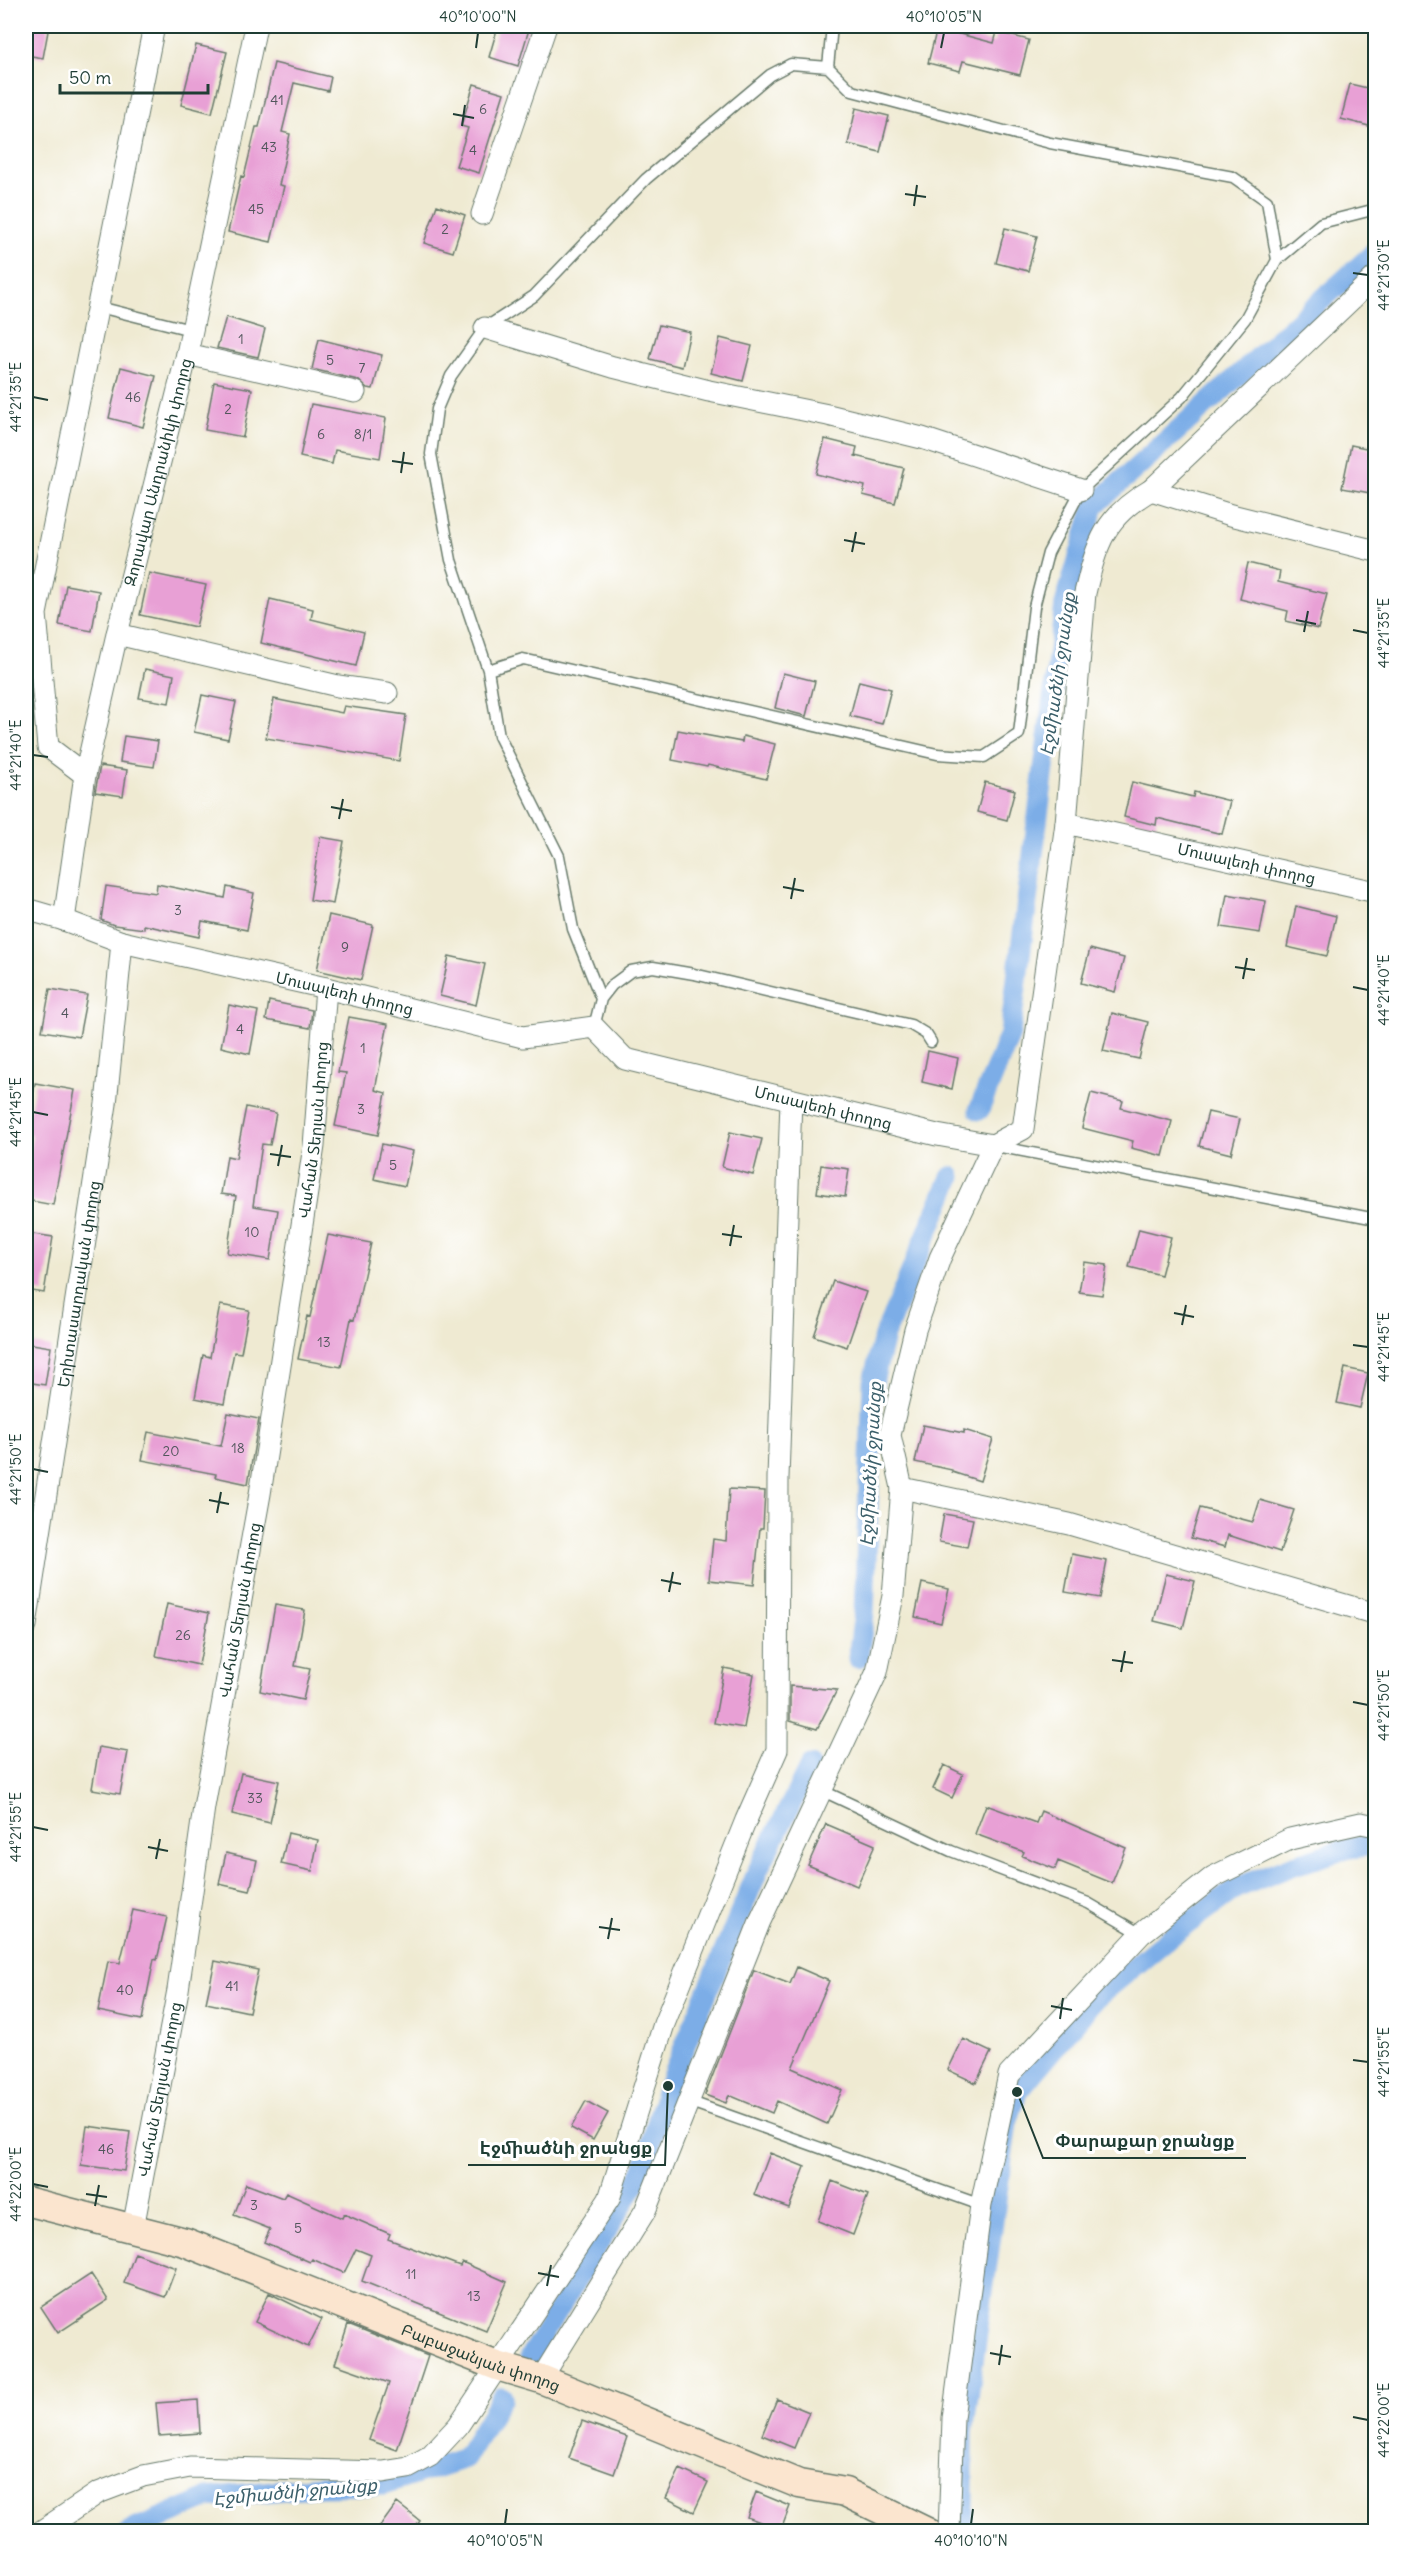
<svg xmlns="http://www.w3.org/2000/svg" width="1401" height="2557" font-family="Delius,'Noto Sans Armenian',sans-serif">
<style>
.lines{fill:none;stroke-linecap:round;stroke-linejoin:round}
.canal{stroke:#7cade7;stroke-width:21}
.building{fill:#e8a0d5}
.lane-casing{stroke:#687a6b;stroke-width:13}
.street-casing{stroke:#687a6b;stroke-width:23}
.secondary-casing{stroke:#687a6b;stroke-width:31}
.lane{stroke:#fff;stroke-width:10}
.street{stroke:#fff;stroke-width:21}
.secondary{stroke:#fbe5cf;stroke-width:28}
.ticks{fill:none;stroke:#1f3d34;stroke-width:2}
.labels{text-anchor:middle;stroke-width:6;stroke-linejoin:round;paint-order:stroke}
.number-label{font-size:14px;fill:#51565c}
.street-label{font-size:16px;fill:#1f3d34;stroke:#fff}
.water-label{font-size:18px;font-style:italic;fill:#3b5f6a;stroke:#fff}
.leader{fill:none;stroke:#1f3d34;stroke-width:2}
.callout-dot{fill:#1f3d34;stroke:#fff;stroke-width:2}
.callout-label{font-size:18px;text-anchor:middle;font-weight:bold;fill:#1f3d34;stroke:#fff;stroke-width:6;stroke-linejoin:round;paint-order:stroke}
.neatline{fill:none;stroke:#1f3d34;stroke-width:2}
.ticks-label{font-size:15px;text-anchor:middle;fill:#1f3d34}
</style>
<rect width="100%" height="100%" fill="#fff"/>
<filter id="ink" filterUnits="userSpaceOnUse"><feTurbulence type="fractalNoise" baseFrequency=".0167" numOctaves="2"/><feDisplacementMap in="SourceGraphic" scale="12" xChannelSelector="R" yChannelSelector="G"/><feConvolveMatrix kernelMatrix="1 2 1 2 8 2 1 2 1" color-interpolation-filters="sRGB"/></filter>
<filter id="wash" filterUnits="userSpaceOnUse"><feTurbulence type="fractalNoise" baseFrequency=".008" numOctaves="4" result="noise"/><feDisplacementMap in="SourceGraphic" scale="24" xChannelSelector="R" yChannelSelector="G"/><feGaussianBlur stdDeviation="1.35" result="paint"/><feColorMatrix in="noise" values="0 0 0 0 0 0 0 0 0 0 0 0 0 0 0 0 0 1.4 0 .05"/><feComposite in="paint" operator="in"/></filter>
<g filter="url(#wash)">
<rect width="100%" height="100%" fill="#efead2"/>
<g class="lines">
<path class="canal" d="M979,1110l31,-76 55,-430 29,-98 282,-255
M858,1658l6,-45 9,-231 11,-46 67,-159
M530,2356l113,-185 25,-85 91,-218 51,-102
M128,2532l80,-34 111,-12 64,-1 82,-27 37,-61
M963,2532v-100l44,-309 10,-31 78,-93 80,-66 61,-45 58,-23 55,-17 27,-3"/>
</g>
<g id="blocks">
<path class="building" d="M26,26h23l-6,32 -17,-3z
M498,26h32l-12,40 -29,-9z
M937,28l57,15 3,-11 32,8 -9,35 -57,-14 -3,10 -32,-8z
M196,45l31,7 -15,61 -31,-8z
M274,63l57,14 -3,14 -34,-8 -12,49 8,2 -11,51 5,1 -13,56 -43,-10 13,-56 3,1 12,-50h3z
M474,84l30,9 -25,80 -23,-7 12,-38 -7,-2z
M1350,84l26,6v26l-3,11 -32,-8z
M856,108l33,8 -9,36 -32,-8z
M437,205l28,10 -12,37 -29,-9z
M1005,228l32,8 -9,35 -32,-8z
M226,317l39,12 -7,28 -41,-9z
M659,325l31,7 -8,35 -32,-8z
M720,338l32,8 -9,35 -32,-8z
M319,339l63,16 -9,34 -6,-1 -9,-8 -46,-11z
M121,367l35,9 -13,51 -34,-9z
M214,382l38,7 -9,48 -38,-7z
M311,404l75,14 -6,40 -45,-8 -3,14 -32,-7z
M825,439l32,8 -2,9 49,12 -9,35 -32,-8 2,-9 -49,-12z
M1351,445l25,5v44l-34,-6z
M1248,563l32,8 -2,11 49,12 -9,35 -32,-8 2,-10 -48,-12z
M149,573l57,12 -10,42 -56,-12z
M66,585l33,6 -7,40 -33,-6z
M270,599l43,10 -2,10 53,13 -8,34 -95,-23z
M145,669l29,6 -5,28 -30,-5z
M783,673l32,8 -9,35 -31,-8z
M859,681l32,8 -9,35 -32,-8z
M202,695l34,7 -8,37 -34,-7z
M274,699l68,14 2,-7 62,9 -7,46 -133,-23z
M678,730l64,12 1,-6 32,8 -9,35 -58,-14 -1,2 -35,-7z
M124,736l34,5 -4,26 -34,-5z
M100,766l27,4 -4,26 -28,-4z
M985,782l30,8 -8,30 -30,-8z
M1132,782l61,15 1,-5 36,9 -8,33 -65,-16 -1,7 -32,-8z
M320,837l24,4 -11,63 -23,-4z
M157,884l68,14 2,-11 27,6 -7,37 -45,-9 -3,16 -55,-12v4l-30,-4 -13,-5 5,-34 50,7z
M1227,894l39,7 -6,32 -39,-6z
M1296,906l40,10 -9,40 -40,-9z
M329,915l44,10 -12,55 -44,-10z
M1090,949l34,9 -9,34 -34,-9z
M449,956l36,8 -9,41 -36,-9z
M50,989l37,6 -8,42 -37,-6z
M269,1001l43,9 -2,18 -44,-8z
M229,1005l29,6 -8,43 -29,-7z
M1112,1013l36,9 -9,37 -36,-8z
M349,1017l39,7 -13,66 11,3 -8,42 -43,-9 11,-53 -8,-1z
M928,1051l30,7 -6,31 -30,-7z
M35,1083l40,7 -22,115 -27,-5v-29l6,-36 -6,-1z
M1091,1093l32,8 -2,7 51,13 -9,35 -32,-8 2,-7 -51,-13z
M246,1107l30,6 -6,32 -8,-1 -9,62 25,4 -8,50 -43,-7 9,-57 -15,-2 6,-38 9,2z
M1208,1112l32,7 -9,35 -32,-8z
M730,1132l32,7 -9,36 -31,-8z
M382,1144l31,7 -8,35 -31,-7z
M821,1165l28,4 -4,28 -28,-4z
M1139,1229l32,8 -10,38 -32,-8z
M26,1233l27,4 -9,56 -18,-3z
M328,1235l43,8 -17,77 -3,-1 -10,48 -43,-8 9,-43 3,1z
M1084,1262l23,3 -5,30 -23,-3z
M833,1281l33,11 -19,55 -33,-11z
M220,1305l29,5 -8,43 -7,-1 -10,52 -29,-6 8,-43 7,2z
M26,1343l25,4 -6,38 -19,-3z
M1345,1368l23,5 -8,35 -23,-5z
M228,1413l31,6 -11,65 -33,-7 1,-3 -74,-14 6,-28 73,14z
M923,1425l41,8v-3l29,9 -13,42 -28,-9v-2l-37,-8z
M729,1489l36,2 -2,37h-3l-6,57 -45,-5 4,-41 13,2z
M1260,1500l34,10 -14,42 -52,-17 -3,12 -34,-9 9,-30 53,14z
M944,1514l29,5 -6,28 -28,-5z
M1072,1554l35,7 -7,37 -35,-6z
M1166,1574l29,7 -12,47 -29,-7z
M922,1583l27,6 -8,34 -26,-6z
M167,1604l42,9 -10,52 -43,-9z
M275,1605l30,5 -10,56 15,3 -7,31 -43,-9z
M724,1668l30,6 -10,54 -30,-5z
M790,1686l47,4 -20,39 -27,-8z
M99,1747l29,5 -8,42 -28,-5z
M944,1765l19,9 -11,24 -19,-9z
M241,1773l38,8 -9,42 -38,-9z
M986,1805l50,18 5,-12 85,37 -14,35 -54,-22 -3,8 -33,-13 2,-4 -49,-18z
M826,1824l49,21 -18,41 -49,-21z
M288,1833l30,7 -6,31 -31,-7z
M226,1853l31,7 -7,31 -31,-7z
M133,1910l34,7 -10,43 -3,-1 -12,61 -44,-9 10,-50 12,2z
M215,1961l43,9 -9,42 -43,-9z
M797,1967l32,14 -37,87 50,22 -15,34 -50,-23 -5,12 -43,-18 -3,8 -21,-8 49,-125 36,14z
M963,2039l28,13 -15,31 -28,-13z
M586,2101l22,12 -15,27 -22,-12z
M87,2126l43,6 -6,39 -43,-6z
M770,2153l35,14 -16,41 -35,-13z
M832,2181l36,14 -15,40 -35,-14z
M246,2184l37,14 3,-5 56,25 2,-4 46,20 -2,5 72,27 2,-4 45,20 -21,49 -124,-50 9,-26 -15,-6 -12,24 -32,-14 -2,3 -46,-20 6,-13 -36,-14z
M135,2253l41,15 -11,29 -41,-14z
M91,2274l17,26 -50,33 -17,-26z
M269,2293l53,26 -14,28 -53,-25z
M348,2324l80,32 -31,94 -28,-10 20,-57 -54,-19z
M777,2399l32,13 -15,36 -32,-13z
M198,2400l2,33 -41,3 -3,-33z
M582,2421l45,16 -13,37 -45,-16z
M680,2469l28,13 -14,30 -28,-14z
M756,2492l34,14 -9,24 -34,-13z
M397,2503l23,18 -8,11h-36z"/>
</g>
</g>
<g filter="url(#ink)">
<use href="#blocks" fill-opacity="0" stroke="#687a6b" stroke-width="1.5"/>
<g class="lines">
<g class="lane-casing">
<path id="lane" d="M1277,260l44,-37 55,-14
M99,307l92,23
M488,670l35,-11 414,95 47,3 35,-23 15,-127 14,-54 33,-63 101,-93 63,-78 32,-59 -10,-59 -34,-24 -183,-34 -198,-52 -24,-24 4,-41
M601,999l11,-14 19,-14 22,-4 41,7 217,51 15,9 5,8
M594,1027l7,-28 -28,-70 -14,-73 -60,-120 -11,-66 -37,-110 -20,-106 6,-45 14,-33 34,-48 49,-32 112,-117 124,-104 21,-11 37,3
M996,1146l380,73
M821,1790l130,61 137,52 53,31
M688,2101l293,104"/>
</g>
<g class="street-casing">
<g id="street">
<path d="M482,214l64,-188"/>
<path d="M485,328l128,39 96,24 119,24 94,23 159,52"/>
<path d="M187,354l168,38"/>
<path d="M1151,490l80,25 145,36"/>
<path d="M117,634l221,52 49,7"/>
<path d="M85,775l-37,-28 -12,-133 118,-588"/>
<path d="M1066,823l19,-230c12,-51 20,-77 66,-103l225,-214"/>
<path id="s1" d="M26,909l38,11 58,22 204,46 197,49 71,-10 31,32 312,76 56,10 30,-16 43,-306 310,69"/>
<path id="s2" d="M64,920l21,-145 32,-141 70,-280 69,-328"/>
<path d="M902,1488l167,36 307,90"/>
<path id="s3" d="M26,1625l80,-521 16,-162"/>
<path id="s4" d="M133,2228l45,-238 26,-183 56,-313 40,-256 14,-92 12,-158"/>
<path d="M541,2379l104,-168 115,-290 117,-249 16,-76 9,-108 -12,-53 25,-105 25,-72 53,-113"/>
<path d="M40,2532l58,-39 45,-17 47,-9 193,5 25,-4 22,-12 28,-30 151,-227 55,-175 82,-204 31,-70 1,-272 13,-378"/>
<path d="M949,2532l4,-114 28,-213 28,-130 132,-141 72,-57 77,-38 71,-16 15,3"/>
</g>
</g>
<g class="secondary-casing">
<g id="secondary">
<path id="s5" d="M26,2201l159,41 312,124 44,13 258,105 46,8 82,40"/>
</g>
</g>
<use href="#lane" class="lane"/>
<use href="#street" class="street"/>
<use href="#secondary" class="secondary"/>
</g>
</g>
<path class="ticks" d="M476,48l2,-15M941,48l3,-15M453,114l21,4M462,126l3,-21M905,194l21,3M914,206l3,-21M1353,273l15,2M33,397l15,3M392,461l21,3M401,473l3,-21M844,540l21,4M852,552l4,-20M1296,620l20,4M1353,630l15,3M1304,632l4,-21M33,755l15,2M331,807l21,4M339,819l4,-20M783,887l21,4M791,899l4,-21M1235,967l20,3M1243,979l4,-21M1353,987l15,3M33,1112l15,3M270,1154l21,3M278,1166l4,-21M722,1234l20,3M730,1246l4,-21M1174,1313l20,4M1182,1325l4,-20M1353,1345l15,2M33,1469l15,3M209,1500l20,4M217,1513l4,-21M661,1580l20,4M669,1592l4,-20M1112,1660l21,3M1121,1672l4,-21M1353,1702l15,3M33,1827l15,3M148,1847l20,4M156,1859l4,-20M599,1927l21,3M608,1939l4,-21M1051,2006l21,4M1060,2019l3,-21M1353,2060l15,2M33,2184l15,3M86,2194l21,3M95,2206l4,-21M538,2273l21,4M547,2286l4,-21M990,2353l21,4M999,2365l3,-20M1353,2417l15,3M505,2524l2,-15M971,2524l2,-15"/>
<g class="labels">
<g class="number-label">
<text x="277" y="105">41</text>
<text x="483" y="114">6</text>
<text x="269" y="152">43</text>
<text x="473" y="155">4</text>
<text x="256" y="214">45</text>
<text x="445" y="234">2</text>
<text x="241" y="344">1</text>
<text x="330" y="365">5</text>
<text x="362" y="373">7</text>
<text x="133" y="402">46</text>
<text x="228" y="414">2</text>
<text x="321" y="439">6</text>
<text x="363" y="439">8/1</text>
<text x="178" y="915">3</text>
<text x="345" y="952">9</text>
<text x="65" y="1018">4</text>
<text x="240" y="1034">4</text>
<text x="363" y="1053">1</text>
<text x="361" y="1114">3</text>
<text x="393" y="1170">5</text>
<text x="252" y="1237">10</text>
<text x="324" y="1347">13</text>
<text x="238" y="1453">18</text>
<text x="171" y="1456">20</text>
<text x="183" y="1640">26</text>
<text x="255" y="1803">33</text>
<text x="232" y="1991">41</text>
<text x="125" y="1995">40</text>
<text x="106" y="2154">46</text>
<text x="254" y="2210">3</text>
<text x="298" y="2233">5</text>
<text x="411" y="2279">11</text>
<text x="474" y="2301">13</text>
</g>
<g class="street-label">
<text dy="6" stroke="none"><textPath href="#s2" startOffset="458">Զորավար Անդրանիկի փողոց</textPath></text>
<text dy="6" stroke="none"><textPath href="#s1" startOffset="1536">Մուսալեռի փողոց</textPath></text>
<text dy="6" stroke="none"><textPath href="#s1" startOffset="330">Մուսալեռի փողոց</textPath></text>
<text dy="6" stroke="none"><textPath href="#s1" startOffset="834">Մուսալեռի փողոց</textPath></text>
<text dy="6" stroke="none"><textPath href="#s4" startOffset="1113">Վահան Տերյան փողոց</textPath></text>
<text dy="6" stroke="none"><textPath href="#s3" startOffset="345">Երիտասարդական փողոց</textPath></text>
<text dy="6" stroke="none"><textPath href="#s4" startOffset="627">Վահան Տերյան փողոց</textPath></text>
<text dy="6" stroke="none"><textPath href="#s4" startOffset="141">Վահան Տերյան փողոց</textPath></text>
<text dy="6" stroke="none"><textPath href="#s5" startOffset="482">Բաբաջանյան փողոց</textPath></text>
</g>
<g class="water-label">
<text transform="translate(1058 674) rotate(-82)" y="6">Էջմիածնի ջրանցք</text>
<text transform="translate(871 1464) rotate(-87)" y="6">Էջմիածնի ջրանցք</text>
<text transform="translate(295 2492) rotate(-5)" y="6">Էջմիածնի ջրանցք</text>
</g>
</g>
<path class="leader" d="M1017 2092L1043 2158H1246M668 2086L665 2165H468"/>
<g class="callout-dot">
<circle cx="1017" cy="2092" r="6"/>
<circle cx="668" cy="2086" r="6"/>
</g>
<g class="callout-label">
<text x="1145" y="2147">Փարաքար ջրանցք</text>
<text x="566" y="2154">Էջմիածնի ջրանցք</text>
</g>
<rect width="1401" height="2557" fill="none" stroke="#fff" stroke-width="66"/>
<path d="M60 84v9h148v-9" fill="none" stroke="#1f3d34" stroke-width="3"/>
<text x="69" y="84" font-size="18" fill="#1f3d34" stroke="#ffffff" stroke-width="4.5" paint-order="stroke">50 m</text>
<rect x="33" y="33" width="1335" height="2491" class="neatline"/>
<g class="ticks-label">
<text x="478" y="22">40°10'00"N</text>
<text x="944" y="22">40°10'05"N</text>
<text transform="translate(1384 275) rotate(-90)" y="5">44°21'30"E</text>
<text transform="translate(16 397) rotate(-90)" y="5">44°21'35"E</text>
<text transform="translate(1384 633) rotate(-90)" y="5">44°21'35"E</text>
<text transform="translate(16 755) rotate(-90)" y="5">44°21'40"E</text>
<text transform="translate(1384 990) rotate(-90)" y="5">44°21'40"E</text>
<text transform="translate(16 1112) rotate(-90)" y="5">44°21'45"E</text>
<text transform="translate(1384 1347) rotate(-90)" y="5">44°21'45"E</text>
<text transform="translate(16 1469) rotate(-90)" y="5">44°21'50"E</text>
<text transform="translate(1384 1705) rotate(-90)" y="5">44°21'50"E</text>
<text transform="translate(16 1827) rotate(-90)" y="5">44°21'55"E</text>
<text transform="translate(1384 2062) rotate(-90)" y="5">44°21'55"E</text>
<text transform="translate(16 2184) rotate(-90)" y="5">44°22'00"E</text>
<text transform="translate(1384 2420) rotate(-90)" y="5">44°22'00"E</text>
<text x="505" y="2546">40°10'05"N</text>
<text x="971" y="2546">40°10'10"N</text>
</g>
</svg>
